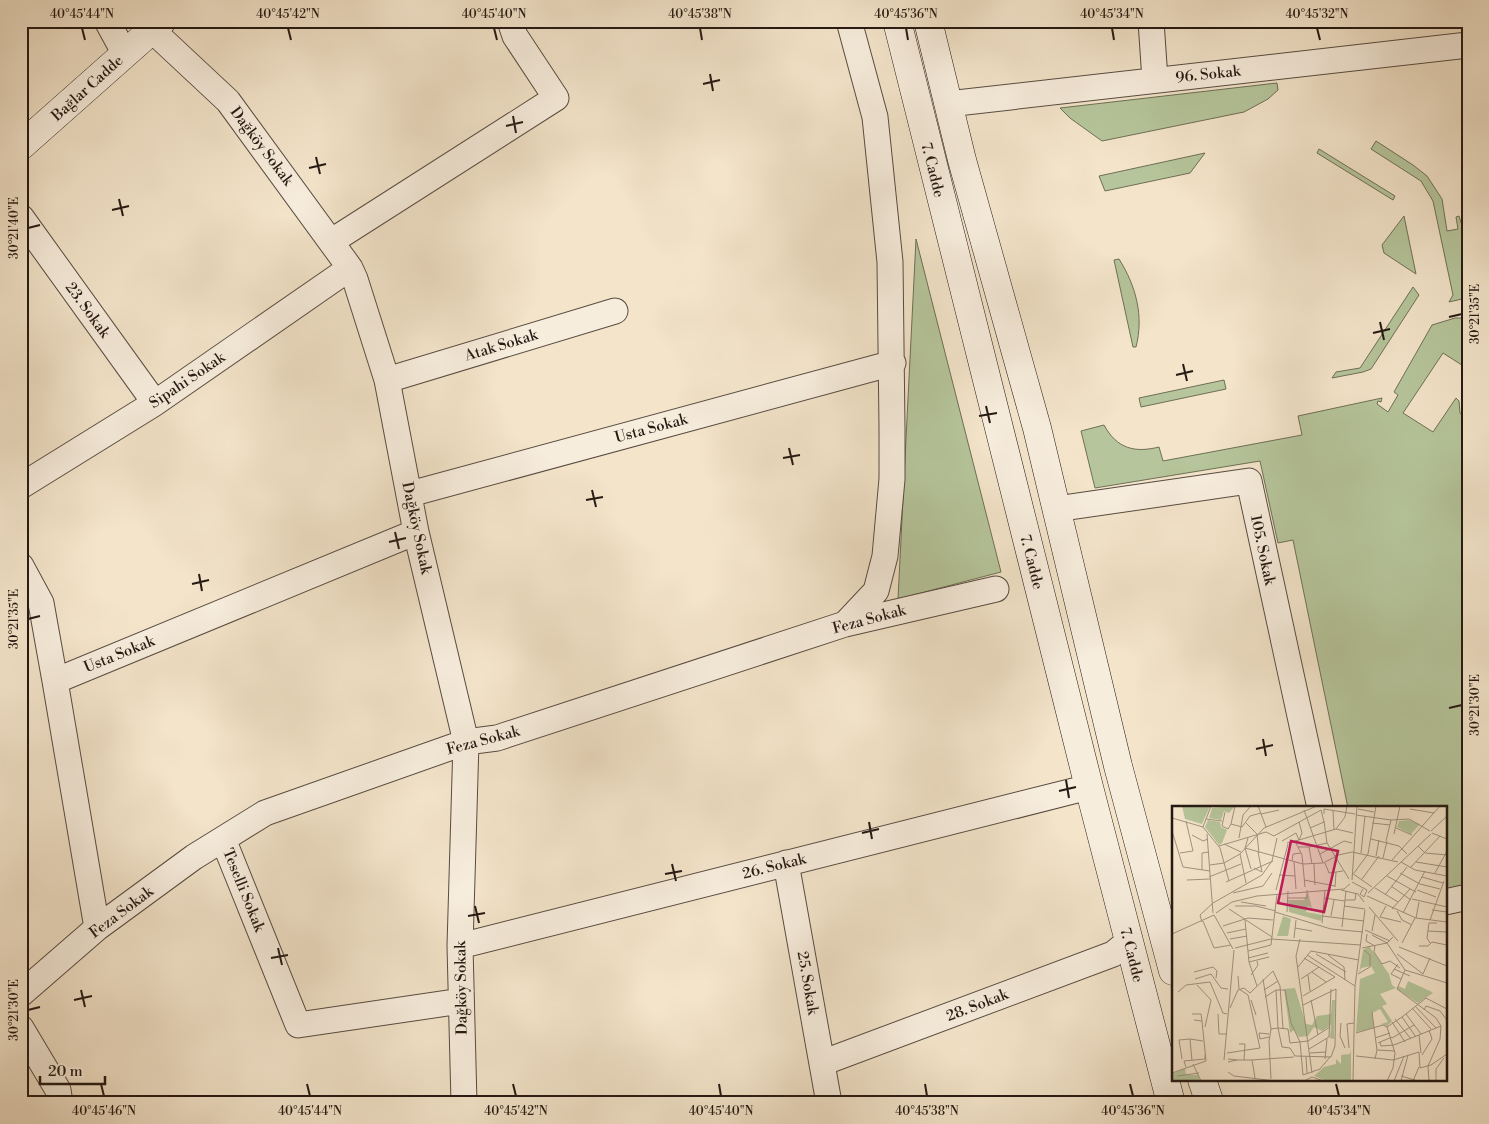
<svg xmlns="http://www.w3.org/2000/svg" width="1489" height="1124" font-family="'Libre Bodoni',serif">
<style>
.green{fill:#b6c59b;stroke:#6e6f57}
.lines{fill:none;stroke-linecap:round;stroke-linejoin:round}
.street-casing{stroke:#584c41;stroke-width:27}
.secondary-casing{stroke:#251913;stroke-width:29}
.street{stroke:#f7eddd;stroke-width:25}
.secondary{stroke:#f7eddd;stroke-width:28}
.ticks{fill:none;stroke:#251913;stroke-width:2}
.labels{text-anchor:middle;stroke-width:5;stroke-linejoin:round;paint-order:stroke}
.street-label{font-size:15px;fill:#251913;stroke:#f7eddd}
.inset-road{fill:none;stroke:#a19381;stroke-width:1}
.view{fill:#c2185b;fill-opacity:0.15;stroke:#c2185b;stroke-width:2.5}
.inset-edge{fill:none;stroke:#251913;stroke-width:2.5}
.neatline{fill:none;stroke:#251913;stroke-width:2}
.ticks-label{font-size:12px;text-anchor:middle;fill:#251913}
</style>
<rect width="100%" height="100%" fill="#f3e4ca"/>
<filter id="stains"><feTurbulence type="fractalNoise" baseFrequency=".004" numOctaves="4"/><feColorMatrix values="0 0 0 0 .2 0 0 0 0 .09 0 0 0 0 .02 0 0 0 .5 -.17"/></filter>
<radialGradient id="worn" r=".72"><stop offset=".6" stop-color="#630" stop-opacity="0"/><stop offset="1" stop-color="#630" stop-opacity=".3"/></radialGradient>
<path class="green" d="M1277,83l1,7 -10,9 -24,13 -142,29 -32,-23 -10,-10z
M1376,141l37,24 14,11 15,23 5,32 11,-2 -2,-12 3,-1 8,25 -1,45 -4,13 -13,3 4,-7 -20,-94 -12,-20 -50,-32z
M1319,149l76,47 -2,4 -76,-47z
M1205,153l-15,20 -85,18 -6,-15z
M1404,216l12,58 -32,-21 -2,-8z
M916,239l85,333 -103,27z
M1119,259c17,27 25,57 17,88h-3l-19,-87z
M1413,287l6,8 -48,74 -8,3 -31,6 4,-6 24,-4z
M1455,318h13v51l-25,-16 -40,60 30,19 23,-34 3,3 1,12 8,9v465l-23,4v-83h-97l-55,-268 -15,3 -18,-82 -165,27 -14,-57 23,-6c13,24 31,28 55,22l4,14 139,-26 -4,-19 84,-18 -1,4 -3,-1 -1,3 11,8 10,-17 -4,-3 38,-67z
M1224,380l2,9 -85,18 -2,-9z"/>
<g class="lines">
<g class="street-casing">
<path id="street" d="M107,21l18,33
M1151,21l4,59
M152,30l76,71 122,167 5,11 32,101 29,152 50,210 -6,204 4,157
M948,104l520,-59
M21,217l134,186
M332,241l224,-143 -41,-62 -5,-15
M387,380l228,-69
M21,486l134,-83 195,-135
M410,494l483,-131
M1056,509l193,-28 71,327
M21,566l20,37 14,78
M845,624l31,-33 9,-35 7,-77v-51l-2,-166 -15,-145 -26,-96
M223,839l75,186 163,-24
M786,863l43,240
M1445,902l23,-5
M97,928l-42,-247 361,-149
M460,946l629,-159
M21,994l76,-66 97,-71 71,-44 201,-71 31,-4 348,-114 151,-35
M21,1028l37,62 2,13
M822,1063l291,-109 16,-13"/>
</g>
<g class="secondary-casing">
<path id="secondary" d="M897,21l192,766 82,316
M928,21l34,139 75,268 81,338 55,205
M21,146l141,-125
M1202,1080l8,23"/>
</g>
<use href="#street" class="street"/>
<use href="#secondary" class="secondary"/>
</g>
<path class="ticks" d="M82,28l3,12M288,28l3,12M494,28l3,12M700,28l2,12M906,28l2,12M1112,28l2,12M1317,28l3,12M710,74l3,17M703,84l17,-4M513,116l3,17M506,126l17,-4M316,157l4,17M309,168l17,-4M119,199l4,17M112,210l17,-4M28,228l12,-3M1449,317l13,-3M1380,322l4,18M1373,333l17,-4M1183,364l4,17M1176,375l17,-4M986,406l4,17M979,416l18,-3M789,448l4,17M783,458l17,-3M592,490l4,17M586,500l17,-3M395,532l4,17M389,542l17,-4M199,574l3,17M192,584l17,-4M28,619l12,-3M1449,708l13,-3M1263,739l3,17M1256,749l17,-4M1066,780l3,18M1059,791l17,-4M869,822l3,17M862,833l17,-4M672,864l4,17M665,874l17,-3M475,906l4,17M468,916l17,-3M278,948l4,17M271,958l17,-3M81,990l4,17M74,1000l18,-4M28,1010l12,-3M101,1084l3,12M307,1084l3,12M513,1084l3,12M719,1084l2,12M925,1084l2,12M1130,1084l3,12M1336,1084l3,12"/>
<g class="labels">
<g class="street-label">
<text transform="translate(1208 74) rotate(-6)" y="5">96. Sokak</text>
<text transform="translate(87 88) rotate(-42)" y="5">Bağlar Cadde</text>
<text transform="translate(262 146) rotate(53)" y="5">Dağköy Sokak</text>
<text transform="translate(933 170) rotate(76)" y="5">7. Cadde</text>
<text transform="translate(88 310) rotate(54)" y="5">23. Sokak</text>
<text transform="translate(501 345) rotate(-17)" y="5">Atak Sokak</text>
<text transform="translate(187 380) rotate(-34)" y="5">Sipahi Sokak</text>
<text transform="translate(651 428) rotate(-15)" y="5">Usta Sokak</text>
<text transform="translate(417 528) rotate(78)" y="5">Dağköy Sokak</text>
<text transform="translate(1263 550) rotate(78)" y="5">105. Sokak</text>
<text transform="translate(1032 562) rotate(76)" y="5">7. Cadde</text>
<text transform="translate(869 619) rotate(-15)" y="5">Feza Sokak</text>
<text transform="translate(119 654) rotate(-22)" y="5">Usta Sokak</text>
<text transform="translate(483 740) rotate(-15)" y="5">Feza Sokak</text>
<text transform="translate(774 866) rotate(-14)" y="5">26. Sokak</text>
<text transform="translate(244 890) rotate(68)" y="5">Teselli Sokak</text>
<text transform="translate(121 912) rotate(-37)" y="5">Feza Sokak</text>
<text transform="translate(1132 955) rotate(76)" y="5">7. Cadde</text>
<text transform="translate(808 983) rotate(80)" y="5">25. Sokak</text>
<text transform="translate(461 988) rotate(-91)" y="5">Dağköy Sokak</text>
<text transform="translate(977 1005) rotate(-21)" y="5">28. Sokak</text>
</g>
</g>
<g transform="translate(1172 806)">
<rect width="275" height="275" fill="#f3e4ca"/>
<path d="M10,0h28l-8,18 -17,-5zM63,0l-6,7 -5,-2 -3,9 -12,-2 3,-10zM36,14l12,2 1,5 6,3 -5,13 -3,2 -14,-18zM237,14l11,4 -9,10 -14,-7 2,-6zM136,86l4,16 -4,-2 -2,6 16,3 -1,6 -32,-9 -1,-12h16zM111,110l8,3 -3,17h-11zM197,140l20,28 3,11 4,3 -16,6 7,10 -5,2 10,15 -5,5 -6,-2 7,-2 -8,-13 -8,4 2,15 -18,4 4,-53 15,-6 -4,-7 -10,2 -2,6 4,-24zM236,175l22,10 3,2 -15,10 -21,-14 1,-3 7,3zM123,182l11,36 6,1 5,-9 14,-2 1,-14h3l-1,39 -4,-1 1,-13 -9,6 -8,-4 -6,9 -9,1 -5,-7 -4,3 -6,-44zM179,244v31h-24l-13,-5 10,-9 12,-3v-5l5,5v-9l9,-1zM13,262l1,7h12l2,6h-28v-7z" fill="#b6c59b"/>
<path class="inset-road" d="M86,0l8,21M186,3l16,3M238,3l24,4M132,4l19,53M161,4l1,20M53,6l-3,14 6,3 3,-5M89,8l18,-4M152,8v-5l31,5M184,9l35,5 18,-1 21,12M0,12l31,9 17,21 9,33M34,13l16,2M152,15l3,22 22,36M74,17l11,11 2,19M200,17l18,2M59,18l11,3 8,-11 11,-3M59,18l4,-18M31,21l8,-21M138,22l14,-6M224,22l16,7M164,23l17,4M0,25l11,36 27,4M259,25l16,-15M260,27l15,6M35,28l6,79M222,28l6,-28M20,29l11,6 5,-2M67,32l4,-23 8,-9M76,32l-3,10 6,21M199,33l28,7 8,8M110,35l14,-8 3,7 37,-11 9,-12 2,-11M214,35l5,-21M115,37l12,-3 3,-7 -3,-11M124,37l6,12 3,32M52,38l17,8M47,40l47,-14 8,4 47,-26 3,12M246,40l7,7 22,2M126,41h11l3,17M137,41l18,-4M73,42l58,16 20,-1 12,-6M8,47l13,-2 -7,-30M189,47l4,-37M68,48l6,29M148,48l24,-13 8,2M162,50l18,-4 46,10M204,50l3,-16M211,52l4,-17M220,54l48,-54M120,55l1,-7 8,-1M122,56l2,27M229,56l14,8 32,6M244,56l31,5M153,57l4,10 14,-2M142,58l1,21M38,59l14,-2 16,-9 24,-26 53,-22M82,62l8,4 -4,-20M238,62l30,-32M30,64v-17l7,-1M180,67l20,14M182,67l14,-19 8,-48M228,67l20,11 20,5M263,67l12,-22M107,69l16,1M215,70l29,16M37,71l32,-13M250,71l21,6M190,73l17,-23M15,74l23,-1M132,74l31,6M180,74l5,-74M54,76l47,-21M180,76l15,8 -3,7 -4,-3 3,-5M219,80l20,14M163,81l1,-15M203,82l23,14M104,84l12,-46M169,84l17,4 6,8M245,84l19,7M61,87l30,-7 9,-13M196,87l63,-59M213,89l22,-28M195,90l49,22 31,4M116,92h19v-8M152,92l21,3M240,93l35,8M173,94h10l1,-7M69,96l25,4M63,100h21l20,5M172,100l21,3M214,100l-6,11 21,5M197,101l29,34M57,103l43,28M220,103l18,-20M260,104l15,2M225,105l5,9 10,5M103,106l56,17 32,3M115,106l1,-21M44,107l16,-11 25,-6 87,-7 6,-5M231,107l22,-42M42,109l19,34M150,110l42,5M159,110l3,-16M244,112l3,-16M73,114l4,42 8,24M258,114l14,-39M31,115l11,27 17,-3M30,116l-2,-7 13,-12 49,-28 10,-14 5,-23M150,117l3,-33M51,120l25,-8 25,2M170,121l4,-36M123,122l17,3M193,124l25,11M200,125l3,-16M256,125l19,1M55,127l19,-4M0,128l42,-19M195,128l-1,7 9,5 -1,6 8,12 8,-3 10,7M200,129l15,8 18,27 42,13M122,132l2,-18M58,133l17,-3M128,133l-4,17 16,117M230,137l13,-25M258,137l-3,-5 2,-15h8M247,140h9l4,-4 15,3M227,141l48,19M63,142l36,-9 90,6M190,142l25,-5 6,-6M76,145l23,-6 6,-51M144,148l30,18M225,148l26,20 7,-16M135,149l48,31M156,149l16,12 1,13M76,152l20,-5M77,156l20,-5M226,158l-7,10 10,5M126,161l13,-16 48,9M222,163l16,7M233,164l-8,19 39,29 5,8 -1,13 -12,27 1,15M22,166l19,-5 4,4 -1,7M140,166l14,10M186,168l12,-7v-12l-6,-5M79,169l7,-10 -1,-4M136,169l2,16M23,173l16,-5 10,14 7,1M91,173l8,50M129,173l18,-12M25,179l14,15 -6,27M92,184l14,-9M6,186l8,-7 24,-3 13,31 4,1M131,190l32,-19 -31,-19M93,191l11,-7h9l6,33 9,19M79,194l5,15M139,194l7,35M131,199l33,-16 -1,57 -4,11 -36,-1 -5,-8 -8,-1 -4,-19 10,1 2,14 18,-2M243,200l21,22M58,202l8,-18 6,-2 6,5 23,-22 7,15 3,42M240,202l19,21M252,204l2,-4 14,5 7,9M200,206l5,38 -2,9M20,208h9l1,7M46,208l1,20h8M234,208l15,20M230,211l24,-19 21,11M223,213l16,20M220,216l13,20M169,217l-1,13 5,12M215,221l15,-10 14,20M184,227l27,-8 4,2M247,229l2,18M97,231l-9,2 -1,-6 10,1M203,232l15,-5M220,232l22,-13M136,235l22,-14M128,236l3,33 17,-6 10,-12M208,236l1,4 13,-1M206,237l14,-6M222,239l47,-19M177,242l-2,-24 7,-1M137,243l20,-12 2,-48M205,244l18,1M55,247l33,-5 -12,-53 -9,-6 -1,-13M138,247l16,-1M250,249l10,-16 -3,-9M184,250l37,4 26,-8 1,16 11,-3 16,-11M134,251l1,16M10,253l-3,-19 11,-1M153,253l2,-20M52,254l10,-110M65,254h7l1,-16h-6M72,254h8l3,18M80,254l42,-3M20,255l-2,-22 13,2M56,256l9,-2 -9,-1M21,258l8,17M14,261l-2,-6 21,-2v-4M56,266l6,4 41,5M0,267l34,-12 -4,-40 -8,-1M5,270l22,-3M229,270l17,5M99,273l-2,-38 2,-12 7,-1 -2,-38M132,275l8,-4 12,4M181,275l2,-95 10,-76M215,275l6,-13 2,-15 -8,-26M222,275l10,-25M229,275l7,-26M241,275l6,-14M264,275v-12l8,-11"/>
<path class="view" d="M119,35l47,10 -14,61 -46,-9z"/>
<rect width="275" height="275" class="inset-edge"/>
</g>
<rect width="1489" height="1124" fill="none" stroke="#f3e4ca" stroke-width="55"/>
<path d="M40 1076v8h65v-8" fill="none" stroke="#251913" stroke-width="2.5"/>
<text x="48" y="1076" font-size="15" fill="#251913" stroke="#f7eddd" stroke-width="4" paint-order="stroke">20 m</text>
<rect x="28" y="28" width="1434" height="1068" class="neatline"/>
<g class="ticks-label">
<text x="82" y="18">40°45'44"N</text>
<text x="288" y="18">40°45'42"N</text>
<text x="494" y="18">40°45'40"N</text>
<text x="700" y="18">40°45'38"N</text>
<text x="906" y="18">40°45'36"N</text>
<text x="1112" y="18">40°45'34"N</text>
<text x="1317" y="18">40°45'32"N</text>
<text transform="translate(14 228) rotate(-90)" y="4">30°21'40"E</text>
<text transform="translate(1475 314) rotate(-90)" y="4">30°21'35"E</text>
<text transform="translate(14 619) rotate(-90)" y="4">30°21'35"E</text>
<text transform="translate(1475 705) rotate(-90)" y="4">30°21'30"E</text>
<text transform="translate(14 1010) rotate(-90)" y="4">30°21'30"E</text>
<text x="104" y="1115">40°45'46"N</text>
<text x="310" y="1115">40°45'44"N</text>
<text x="516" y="1115">40°45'42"N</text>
<text x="721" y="1115">40°45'40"N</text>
<text x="927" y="1115">40°45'38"N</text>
<text x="1133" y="1115">40°45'36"N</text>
<text x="1339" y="1115">40°45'34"N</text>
</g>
<rect width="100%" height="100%" filter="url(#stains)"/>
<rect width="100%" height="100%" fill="url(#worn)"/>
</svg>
